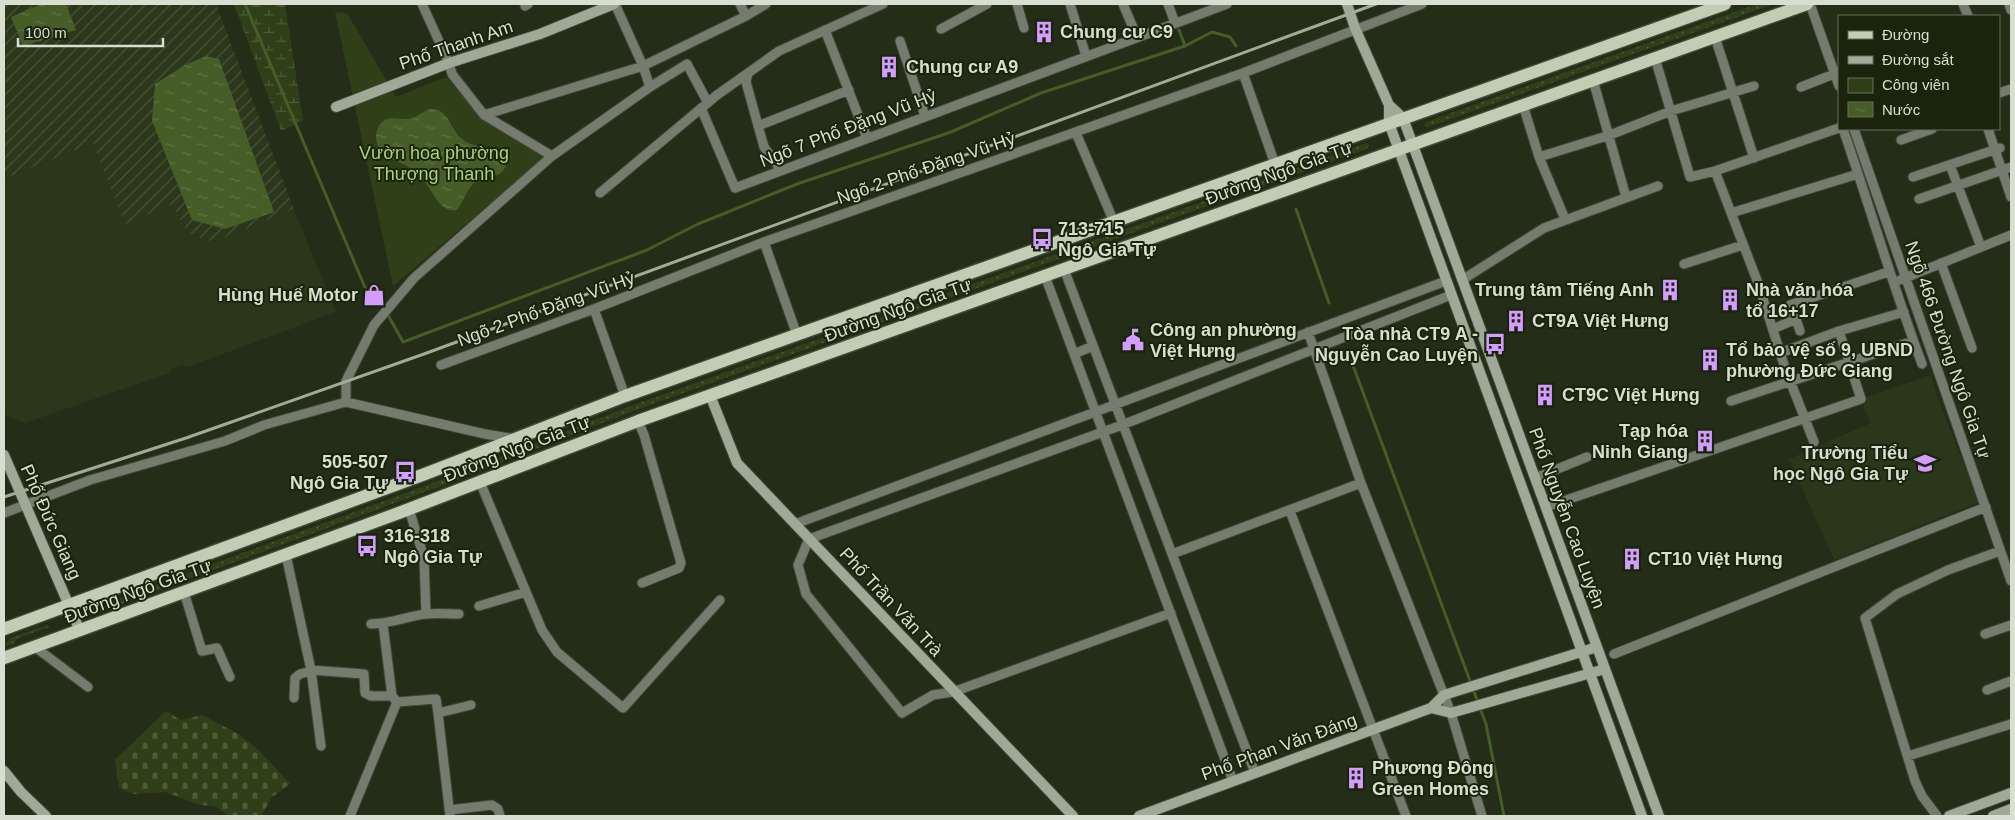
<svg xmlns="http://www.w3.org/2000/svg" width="2015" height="820" font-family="Helvetica,sans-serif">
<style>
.built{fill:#2a371a}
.industrial{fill:url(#industrial-furrows)}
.grass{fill:url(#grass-dots)}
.wetland{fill:url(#wetland-marsh)}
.cemetery{fill:url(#cemetery-stones)}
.park{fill:#2f4019}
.water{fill:url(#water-ripples)}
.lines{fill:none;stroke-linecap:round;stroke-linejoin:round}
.stream{stroke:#465d27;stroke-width:3}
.street-casing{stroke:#404935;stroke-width:11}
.secondary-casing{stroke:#404935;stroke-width:12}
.primary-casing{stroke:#404935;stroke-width:15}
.street{stroke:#757b6f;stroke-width:9}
.secondary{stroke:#a0a997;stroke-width:10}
.primary{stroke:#c1cdb5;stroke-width:12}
.rail{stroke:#a2aa99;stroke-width:3}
.labels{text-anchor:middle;stroke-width:4;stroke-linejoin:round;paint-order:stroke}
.poi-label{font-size:18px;font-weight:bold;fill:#d8dfd1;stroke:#1a240d;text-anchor:start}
.street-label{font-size:18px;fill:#d8dfd1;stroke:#1a240d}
.park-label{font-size:18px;fill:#acd17f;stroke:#1a240d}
</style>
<defs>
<pattern id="industrial-furrows" width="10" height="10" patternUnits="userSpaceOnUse" patternTransform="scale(1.25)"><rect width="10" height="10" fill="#2a371a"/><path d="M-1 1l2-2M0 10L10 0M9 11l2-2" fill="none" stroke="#48543a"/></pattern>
<pattern id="grass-dots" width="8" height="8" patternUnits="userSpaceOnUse" patternTransform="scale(1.25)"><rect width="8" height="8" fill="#2f4019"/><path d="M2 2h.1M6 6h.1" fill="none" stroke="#4c5b39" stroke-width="1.8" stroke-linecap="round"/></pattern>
<pattern id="wetland-marsh" width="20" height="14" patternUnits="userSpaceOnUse" patternTransform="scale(1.25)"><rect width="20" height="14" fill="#2f4019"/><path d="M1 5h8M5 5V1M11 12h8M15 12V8" fill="none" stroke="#4c5b39"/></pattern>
<pattern id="cemetery-stones" width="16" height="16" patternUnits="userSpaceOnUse" patternTransform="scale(1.25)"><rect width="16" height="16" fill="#2f4019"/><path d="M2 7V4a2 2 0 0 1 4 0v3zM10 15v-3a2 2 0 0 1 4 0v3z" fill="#4c5b39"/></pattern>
<pattern id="water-ripples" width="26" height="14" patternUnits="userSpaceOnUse" patternTransform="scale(1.25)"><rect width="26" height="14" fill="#465d27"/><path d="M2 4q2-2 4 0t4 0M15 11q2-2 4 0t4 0" fill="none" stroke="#607445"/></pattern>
</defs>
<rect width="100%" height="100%" fill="#232d17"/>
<path class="built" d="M93,143l79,61 16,29 25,9 81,-33 42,103 -148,55 -5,-2 -10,3 -3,5 -145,50 -20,-8 -1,-236z
M1931,375l7,24 41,103 -145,58 -45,-101 81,-36 -9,-24z"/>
<path class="industrial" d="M4,4h212l78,205 -81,33 -25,-9 -16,-29 -47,20 -32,-81 -89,36z"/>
<path class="grass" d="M1757,4h17l-346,123 -4,-1 2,-4z
M1367,143l2,2 -2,4 -734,262 -200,78 -345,127 -4,-2 1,-3 345,-127 201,-78z
M48,625l1,2 -33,12 -1,4 -11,4v-3l4,-2 2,-4z"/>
<path class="wetland" d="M234,4h51l18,117 -22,10z"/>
<path class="cemetery" d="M166,711l15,9 21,-5 33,17 24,18 31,34 -18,13 -11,19h-31l-16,-10 -14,-1 -35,-13 -31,2 -15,-6 -4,-28z"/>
<path class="park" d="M335,12l12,1 49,84 50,-20 39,45 60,35 -152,129z"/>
<path class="water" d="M41,4h25l10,26 -53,16 -12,-29z
M206,56l13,3 55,153 -49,17 -33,-9 -40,-99 3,-37 30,-19z
M430,109c19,-1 19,19 32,30 17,13 36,3 44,26 -4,14 -19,10 -29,16 -10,6 -13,20 -20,29 -18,3 -23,-18 -33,-29 -5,-6 -11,-11 -17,-15 -8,-5 -18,-7 -24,-13 -7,-7 -9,-17 -5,-25 7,-15 20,-8 31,-9 7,-1 14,-8 21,-10z"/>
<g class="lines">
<path class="stream" d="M245,4l127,300
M1179,30l6,16
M1296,209l33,94
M388,315l15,27 244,-92 51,-26 99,-40 154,-52 90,-39 144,-47 27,-14 18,5 6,9
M1348,352l138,372 18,92"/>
<g class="street-casing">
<path id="street" d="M422,4l27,59 3,11 32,41 68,41
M615,4l28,62 7,21
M740,4l6,12
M1017,4l7,24
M1070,4l16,52
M1123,4l14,33
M1168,4l7,19
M1810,4l29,82
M1963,4l5,12
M2009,4l2,6
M525,6l3,-2
M941,29l46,-25
M825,30l42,108
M1715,37l39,121
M900,41l25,75
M1655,58l35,119 25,-6 124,-43
M748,73l-2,9 18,65 17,23
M1243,73l32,91
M1593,80l33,117
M1801,87l38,-15
M1999,93l12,-4
M1523,105l16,52 26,62
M701,108l34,80 492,-184
M484,115l159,-49 103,-50 20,-12
M758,126l91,-36
M1843,129c27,78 50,158 79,235
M1854,129l157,452
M1988,129l23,68
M1076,133l38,89
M1901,140l31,-11
M1539,157l71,-22 61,-24 83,-25
M1950,165l31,82
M1715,171l43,112 27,85 29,74
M1913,177l87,-29
M600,193l117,-98 62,-44 104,-47
M1919,199l92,-32
M1731,213l127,-39
M764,242l33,93
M1941,263l31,85
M1684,264l59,-19
M1064,269l191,504
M1045,276l188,505
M1462,280l82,-52 114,-42
M1900,280l111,-45
M594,309l31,87
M1796,319l4,12
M1773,329l23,-10 -6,-14 98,-33
M1308,332l53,151 90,230 31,103
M1780,353l59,-22 65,-19
M1074,354l19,-8
M441,365l153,-56 170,-67 479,-169 179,-69
M1731,401l182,-60
M638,421l6,14 37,128 -2,5 -37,15
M515,439l-30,-5 -139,-32v-21l28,-56 40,-47 138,-122 98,-69 37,-23 21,39
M1535,478l52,-21
M480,482l62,148 15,22 66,56 97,-108
M1546,507l315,-108 -22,-68
M409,509l15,49 2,56
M1290,511l116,305
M4,513l86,-33 135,-39 39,-16 82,-23
M795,524l651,-243
M1172,554l189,-71
M286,555l25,115 53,4 1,19 6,3h21l5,6
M184,592l18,59 15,-3 13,29
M479,606l47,-14
M1171,613l-218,79 -20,3 -31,18 -96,-119 -8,-29 11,-26 313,-114 329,-130
M371,624c19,0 37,-8 55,-10 11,-1 22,0 33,0
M383,624l9,72
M1985,634l26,-9
M35,647l53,40
M1614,654l372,-147
M311,670l10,76
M1987,690l24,-9
M294,698l1,-20 5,-4 11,-3
M397,702l39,-3 2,14 33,-8
M438,713l12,103
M1908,756l103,-32
M449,810l43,-5 6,4 2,7
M350,816l47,-114
M1937,816l-15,-20 -7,-15 -50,-163 32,-24 51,-24 52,-19"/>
</g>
<g class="secondary-casing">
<path id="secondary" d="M1347,4l8,24 34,77v18l253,693
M1389,105l14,13 256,698
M336,107l113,-44 91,-29 74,-30
M710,395l27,68 336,353
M4,455l76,176
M1431,708l20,5 154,-44
M4,771l17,21 25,24
M1139,816l292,-108 13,-13 153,-48
M1949,816l62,-23
M1993,816l18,-7"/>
</g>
<g class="primary-casing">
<path id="primary" d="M4,629l421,-155 200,-78 1100,-392
M4,658l400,-147 234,-90 1169,-417"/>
</g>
<use href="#street" class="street"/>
<use href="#secondary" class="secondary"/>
<use href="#primary" class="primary"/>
<path class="rail" d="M4,497l182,-59 238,-84 952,-350"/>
</g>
<defs>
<g id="building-bare" transform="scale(1.725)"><path d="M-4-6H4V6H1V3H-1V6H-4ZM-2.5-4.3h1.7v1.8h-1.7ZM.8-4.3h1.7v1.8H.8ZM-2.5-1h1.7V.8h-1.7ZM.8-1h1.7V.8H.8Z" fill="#d29dfd" stroke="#1a240d" stroke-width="2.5" paint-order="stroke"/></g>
<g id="bus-bare" transform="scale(1.725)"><path d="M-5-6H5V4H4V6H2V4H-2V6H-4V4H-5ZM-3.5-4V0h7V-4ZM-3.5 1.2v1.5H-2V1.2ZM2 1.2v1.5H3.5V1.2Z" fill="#d29dfd" stroke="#1a240d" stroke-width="2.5" paint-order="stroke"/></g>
<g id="shop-bare" transform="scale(1.725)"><path d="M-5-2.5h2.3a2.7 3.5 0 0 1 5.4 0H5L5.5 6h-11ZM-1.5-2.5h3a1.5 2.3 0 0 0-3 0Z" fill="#d29dfd" stroke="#1a240d" stroke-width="2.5" paint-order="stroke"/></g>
<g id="civic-bare" transform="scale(1.725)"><path d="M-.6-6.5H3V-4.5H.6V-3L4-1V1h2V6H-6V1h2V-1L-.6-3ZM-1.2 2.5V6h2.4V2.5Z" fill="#d29dfd" stroke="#1a240d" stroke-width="2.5" paint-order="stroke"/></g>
<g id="school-bare" transform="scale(1.725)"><path d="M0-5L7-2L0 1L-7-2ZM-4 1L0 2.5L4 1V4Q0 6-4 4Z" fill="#d29dfd" stroke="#1a240d" stroke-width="2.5" paint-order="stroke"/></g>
</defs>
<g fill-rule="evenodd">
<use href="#building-bare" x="1044" y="32"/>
<use href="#building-bare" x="889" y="67"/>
<use href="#bus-bare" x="1042" y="239"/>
<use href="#building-bare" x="1670" y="290"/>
<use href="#shop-bare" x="374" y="295"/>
<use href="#building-bare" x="1730" y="300"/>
<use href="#building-bare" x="1516" y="321"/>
<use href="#civic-bare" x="1133" y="340"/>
<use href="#bus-bare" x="1495" y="344"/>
<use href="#building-bare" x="1710" y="360"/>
<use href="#building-bare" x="1545" y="395"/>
<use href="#building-bare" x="1705" y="441"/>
<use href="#school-bare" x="1925" y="463"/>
<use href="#bus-bare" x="405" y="472"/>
<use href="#bus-bare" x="367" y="546"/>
<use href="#building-bare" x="1632" y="559"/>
<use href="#building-bare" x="1356" y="778"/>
</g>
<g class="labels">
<g class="poi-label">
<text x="1060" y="38">Chung cư C9</text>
<text x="906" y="73">Chung cư A9</text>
<text x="1058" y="235">713-715<tspan x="1058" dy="21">Ngô Gia Tự</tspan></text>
<text x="1654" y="296" text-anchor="end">Trung tâm Tiếng Anh</text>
<text x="1746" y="296">Nhà văn hóa<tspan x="1746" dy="21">tổ 16+17</tspan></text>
<text x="358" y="301" text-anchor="end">Hùng Huế Motor</text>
<text x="1532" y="327">CT9A Việt Hưng</text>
<text x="1150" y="336">Công an phường<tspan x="1150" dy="21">Việt Hưng</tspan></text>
<text x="1478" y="340" text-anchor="end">Tòa nhà CT9 A -<tspan x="1478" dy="21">Nguyễn Cao Luyện</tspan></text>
<text x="1726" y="356">Tổ bảo vệ số 9, UBND<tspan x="1726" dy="21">phường Đức Giang</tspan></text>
<text x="1562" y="401">CT9C Việt Hưng</text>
<text x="1688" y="437" text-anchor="end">Tạp hóa<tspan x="1688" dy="21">Ninh Giang</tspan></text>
<text x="1908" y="459" text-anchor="end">Trường Tiểu<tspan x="1908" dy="21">học Ngô Gia Tự</tspan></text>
<text x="388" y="468" text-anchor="end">505-507<tspan x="388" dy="21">Ngô Gia Tự</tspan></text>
<text x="384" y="542">316-318<tspan x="384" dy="21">Ngô Gia Tự</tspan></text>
<text x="1648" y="565">CT10 Việt Hưng</text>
<text x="1372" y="774">Phương Đông<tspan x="1372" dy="21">Green Homes</tspan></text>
</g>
<g class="street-label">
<text transform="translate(456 45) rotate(-19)" y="6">Phố Thanh Am</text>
<text transform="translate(848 128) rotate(-21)" y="6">Ngõ 7 Phố Đặng Vũ Hỷ</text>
<text transform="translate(926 168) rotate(-19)" y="6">Ngõ 2 Phố Đặng Vũ Hỷ</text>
<text transform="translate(1279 173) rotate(-20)" y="6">Đường Ngô Gia Tự</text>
<text transform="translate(546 309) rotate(-20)" y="6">Ngõ 2 Phố Đặng Vũ Hỷ</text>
<text transform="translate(898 310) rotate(-20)" y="6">Đường Ngô Gia Tự</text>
<text transform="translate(1948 350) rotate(71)" y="6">Ngõ 466 Đường Ngô Gia Tự</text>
<text transform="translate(517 449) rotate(-21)" y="6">Đường Ngô Gia Tự</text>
<text transform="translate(1567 518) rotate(70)" y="6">Phố Nguyễn Cao Luyện</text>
<text transform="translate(51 522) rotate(66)" y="6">Phố Đức Giang</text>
<text transform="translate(138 591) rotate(-20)" y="6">Đường Ngô Gia Tự</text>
<text transform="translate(891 602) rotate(47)" y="6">Phố Trần Văn Trà</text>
<text transform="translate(1279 747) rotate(-20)" y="6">Phố Phan Văn Đáng</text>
</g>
<g class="park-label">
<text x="434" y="159">Vườn hoa phường<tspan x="434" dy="21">Thượng Thanh</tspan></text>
</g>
</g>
<rect width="2015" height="820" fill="none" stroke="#d8dfd1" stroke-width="10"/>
<rect x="1838" y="15" width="162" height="115" fill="#1a240d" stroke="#666f5b"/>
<rect x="1848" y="31" width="25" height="8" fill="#c1cdb5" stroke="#666f5b"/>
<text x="1882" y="40" font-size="15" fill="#d8dfd1">Đường</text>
<rect x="1848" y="56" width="25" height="8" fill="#a2aa99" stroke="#666f5b"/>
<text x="1882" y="65" font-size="15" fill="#d8dfd1">Đường sắt</text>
<rect x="1848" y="78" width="25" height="15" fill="#2f4019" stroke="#666f5b"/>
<text x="1882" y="90" font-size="15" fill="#d8dfd1">Công viên</text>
<rect x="1848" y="102" width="25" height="15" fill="url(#water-ripples)" stroke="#666f5b"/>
<text x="1882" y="115" font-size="15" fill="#d8dfd1">Nước</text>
<path d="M18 38v8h145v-8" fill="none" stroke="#d8dfd1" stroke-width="2.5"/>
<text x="25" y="38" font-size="15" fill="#d8dfd1" stroke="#1a240d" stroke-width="4" paint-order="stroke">100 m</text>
</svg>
